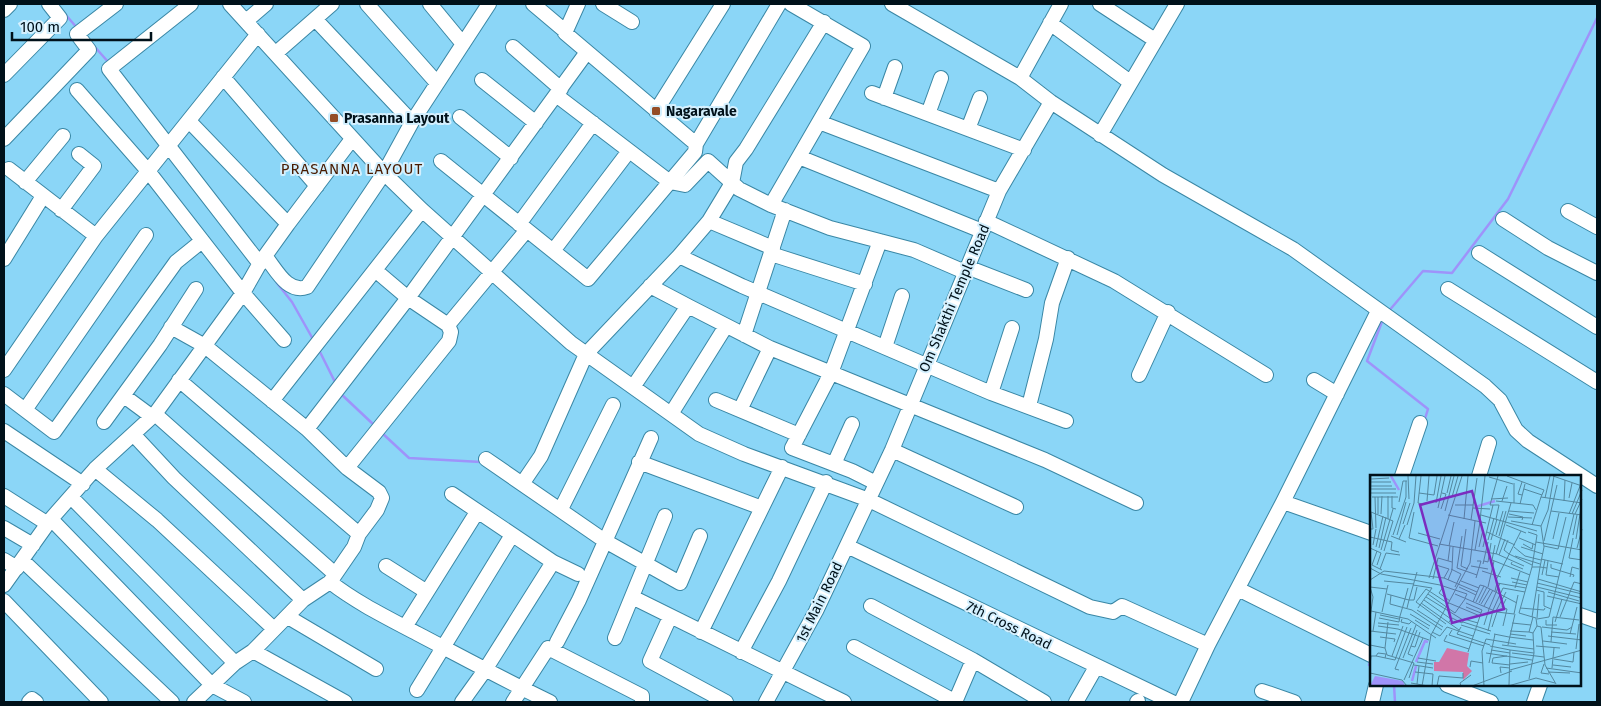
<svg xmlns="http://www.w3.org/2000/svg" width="1601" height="706" font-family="'Fira Sans',sans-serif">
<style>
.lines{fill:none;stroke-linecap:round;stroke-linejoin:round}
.stream{stroke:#9e93fa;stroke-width:2.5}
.minor-casing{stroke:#3a87a5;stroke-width:16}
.minor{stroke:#fff;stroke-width:14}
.poi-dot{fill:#944d27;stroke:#d4f0fe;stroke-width:2}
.labels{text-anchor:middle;stroke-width:4;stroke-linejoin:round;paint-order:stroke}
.poi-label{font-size:14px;font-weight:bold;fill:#00111a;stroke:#d4f0fe;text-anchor:start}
.street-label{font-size:14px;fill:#00111a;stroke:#d4f0fe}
.neighbourhood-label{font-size:15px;letter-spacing:1px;fill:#491b00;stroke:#d4f0fe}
.inset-river{fill:none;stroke:#9e93fa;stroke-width:2.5}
.inset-road{fill:none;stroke:#53879f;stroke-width:1}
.view{fill:#7b2cbf;fill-opacity:0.15;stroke:#7b2cbf;stroke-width:2.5}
.inset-edge{fill:none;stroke:#00111a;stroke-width:2.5}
</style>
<rect width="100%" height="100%" fill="#8bd6f7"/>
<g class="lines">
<path class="stream" d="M65,14l13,15
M94,46l16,18
M277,283l15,19 22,39
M1388,312l35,-41 29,2 56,-74 89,-181
M1383,319l-16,42 61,48 -4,13
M318,348l18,36
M340,393l34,32
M382,433l27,25 72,4
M1371,659l-2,6 2,1
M1394,685l1,17"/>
<g class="minor-casing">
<path id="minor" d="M191,4l-82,65 151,195
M230,4l154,169 38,37 149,133 128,91 45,20 125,46 221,107 23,5 9,-6 86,39
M367,4l70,79
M430,4l33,40
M533,4l32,27
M578,4l-13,29 131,111 83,-140
M603,4l29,18
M892,4l128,74 31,24 112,73 130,74 192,137 15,14 16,30 12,11 69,45
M1100,4l55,36
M4,10l6,-6
M315,19l97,103
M246,21l20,-17
M1050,23l80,59
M513,47l48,42
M276,53l56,-49
M4,75l56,-57 -11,-14
M223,77l94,109
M1020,78l41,-74
M482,80l54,43
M77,90l71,81 95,122 41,47
M872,93l152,57
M556,95l114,87 15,3 23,-24 31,28 32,16 59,23 84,22 51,22
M884,98l11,-31
M656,111l67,-107
M928,114l13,-36
M460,117l51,41
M189,121l99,103
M819,122l180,69
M968,129l12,-31
M1100,135l77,-131
M4,139l85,-89 -12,-16 39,-30
M799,157l183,74
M441,161l147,118 107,-127 1,-8
M9,169l87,67
M25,182l38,-46
M771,205l92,-159 -72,-42
M61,210l33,-44 -15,-12
M1568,211l29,16
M1503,219l45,29 49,25
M986,221l128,60 152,94
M519,224l74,-101
M773,248l-64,-27 23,-38 4,-21 10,-13 78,-127
M553,251l76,-100
M1479,253l118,74
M771,254l94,30
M265,256c11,13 22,38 42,31l77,-114 28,-51 77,-118
M679,256l30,-35
M4,259l39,-63
M967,267l59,23
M375,270l33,28 40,27
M650,286l38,20
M1448,289l149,93
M171,327l34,19 102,83 40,39 32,24 3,6 -5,12 -18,24 -5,13 -24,35 -27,18 -50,51 -18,12 -41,39
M744,335l41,-125
M885,347l17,-51
M4,370l92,-134 162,-202
M1139,375l29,-63
M179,380l180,154
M1314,380l23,14
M633,387l55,-81 82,42 275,112 91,43
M991,393l21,-65
M4,394l50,38 122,-170 26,-21
M124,396l27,20
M716,400l83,35
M272,401l150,-191
M1029,406l17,-67 6,-36 16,-45
M25,410l121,-175
M740,410l30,-62
M155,414l180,160
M671,414l55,-88
M104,422l56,-77 36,-56
M307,429l101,-131 179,-246
M4,431l79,53
M133,434l41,44 129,122
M892,450l124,57
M486,459l119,82 75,42 20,-47
M639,462l123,46
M834,464l18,-40
M347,468l102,-127 2,-9 -3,-7 78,-94
M95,469l62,51 116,108
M1402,476l18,-53
M1479,476l10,-33
M876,483l-24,-12 -60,-23 39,-75 49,-132
M522,484l19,-28 45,-102 93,-98 63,30 249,107 75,28
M452,494l101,68 25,12
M4,496l44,28
M72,498l163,165
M1283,502l88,31
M561,509l52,-104
M51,519l161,166 32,17
M4,528l29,17
M847,546l325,156
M4,560l13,8
M22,560l150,142
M386,566l41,26
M330,582c27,21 58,36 88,52 44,23 88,47 132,68
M4,585l47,-66 44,-50 60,-55 88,-121 17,-30 28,-39 64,-85
M1238,589l133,66
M632,597l212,105
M4,601l97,101
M871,606l102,54 71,42
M1580,615l17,6
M288,617l88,52
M670,617l-20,44 76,41
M405,627l72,-115
M701,632l81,-165
M615,638l50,-122
M557,642l22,-42 72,-162
M854,647l102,55
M253,651l92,51
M741,652l38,-71 47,-99
M1447,685l44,17
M417,690l95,-155
M1262,691l32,11
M29,702l3,-3 4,3
M462,702l23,-32 68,-108
M513,702l35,-54 94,48v6
M766,702l50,-91 76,-161 107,-259 52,-89
M955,702l18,-42
M1076,702l20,-35
M1137,702l1,-1
M1181,702l27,-57 75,-143 95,-191
M1372,702l4,-17
M1534,702l6,-17"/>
</g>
<use href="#minor" class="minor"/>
</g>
<g class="poi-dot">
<rect x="651" y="106" width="10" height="10" rx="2.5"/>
<rect x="329" y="113" width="10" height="10" rx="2.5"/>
</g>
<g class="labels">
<g class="poi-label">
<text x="666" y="116">Nagaravale</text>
<text x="344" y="123">Prasanna Layout</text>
</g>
<g class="street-label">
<text transform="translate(954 298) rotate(-67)" y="5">Om Shakthi Temple Road</text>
<text transform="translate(819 602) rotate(-64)" y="5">1st Main Road</text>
<text transform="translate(1009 625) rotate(26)" y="5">7th Cross Road</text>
</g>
<g class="neighbourhood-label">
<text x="352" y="174">PRASANNA LAYOUT</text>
</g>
</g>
<g transform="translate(1370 475)">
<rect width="211" height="211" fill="#8bd6f7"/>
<path d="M77,173l22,5 -2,13 5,5 -9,9v-8l-29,-1v-9h5z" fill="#d176a8"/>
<path d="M5,201l28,5 2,5h-35z" fill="#9e93fa"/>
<path class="inset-river" d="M21,1l8,14M105,32l20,-6M46,187l9,-21 3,1M42,206l4,-15"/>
<path class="inset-road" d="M38,1l1,23M51,1l-3,27 4,1M137,1l37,14 -3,7 41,6M183,1l29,10M184,1l-6,34 -7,16 3,21 -4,20h-8l-13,46 17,5 1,8 4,1 4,38 11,19M119,2l24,7M1,4l18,-1M0,7h21M0,11h22M0,14h26M154,14l18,6M0,18h26M49,18l15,2 3,-19M77,18l4,-17M152,20l-4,-1 4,-12M22,21v12l4,1M79,21l3,1 6,-21M2,22h26M5,22l1,31M8,22v17M175,23l5,-22M199,23l3,-15M121,24l17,-1M57,26l2,-25M126,26l37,4 3,5M132,26l5,-15M194,26l1,-21M29,27l4,-21h4M66,28l5,-27M144,28v-20M150,29l5,-20M85,30h18M68,33l7,-32M103,33l17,1M71,34l5,-15 -4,-1M75,36l9,-35M139,36l25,2M181,36l31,4M0,37l1,-36M44,37l-5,26 29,8M11,39l1,-18M139,39l14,3 -1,3M199,39l11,-28M202,39l10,-24M205,39l7,-15M78,40l38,8M111,40l56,16M138,42l24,1M18,44v-23M94,44l4,-43M126,44l3,-14h-9l8,-29M101,45l6,-42M110,45l5,-44M141,46l30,5M33,49l7,-21M37,50l7,-22 2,-27M136,50l20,8M162,50l9,-28M0,54h3l-2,-17 22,9 -9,30M96,54l-5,37 7,3M117,57l28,13M158,57l9,3 -5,32M48,58l22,6M23,60l13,-38v-16M27,60l9,-33M126,60l7,-24M203,60l4,-20M21,61l15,6M92,61l-5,32 20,7M129,61l7,-25M0,62l22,5 -1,8 8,2M149,63l17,7M203,63l-4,20 13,2M29,64l6,-14M183,64l6,-26M206,64l5,-31M118,65l6,-22M121,65l6,-21M138,65l-4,10 5,4M174,66l13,-56M166,67l46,8M69,69l58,10 27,12M153,69l9,5 1,-5M3,70l3,-16M125,70l-3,15 38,15M79,71l5,-24M174,71l14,3 8,-32M6,72l7,-31M109,72l4,-17M113,72l10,-42M144,72l11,9 16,4M151,72l22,7M0,73l11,5 -4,12M9,73l7,-31M207,73l5,-19M11,75l12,-41M105,75l5,-28M7,76l-5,14 10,5M126,79l15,-51M139,79l23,11M129,80l6,-16M145,81l25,8M171,84l22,5M78,86l2,-15M114,86l4,1 3,-19M178,86l-2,14 13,2M142,87l-1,2 12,5M113,89l5,-22M181,89v4l23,7 -1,2M66,90l13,4 -5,9M101,91l17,3M0,93l11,6 59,11M10,94l6,-16 14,2M81,94l10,5 -6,13M112,96l19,6M172,100l3,-15M200,102l2,-10 7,2M59,103l33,-102M106,103l5,-17h-4M141,103l17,4M63,104l5,-21 14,4M168,104l44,13M0,105l14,-9 60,7 33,14M78,105l4,-10 1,-23M126,105l25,-49M14,106l30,3M91,106l18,7M142,107l15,3M167,108l45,11M43,110l19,3 -14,20M70,110l27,9 -2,4M114,111l33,17M0,112l17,2 1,-4M0,112l3,10 -3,21M73,112l-4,6 11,8M89,112l17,8M118,112l6,-26M167,112l45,11M38,113l-3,11 4,1 8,-28M145,113l5,-16M166,115l8,2v14l7,3M125,116l2,-8 29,5M178,117l31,9M17,119l18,5 -5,17M58,119l27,19 10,-14M85,119l42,18 17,2 4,-19M21,120l-1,9 22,6 30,20M177,121l35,8M56,122l37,23M54,125l27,19M103,127l7,-17 4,1M106,127l8,-16M51,128l38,27M79,128l31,13M96,128l16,7 -14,42M109,128l8,-16M111,129l9,-15M114,131l9,-16M96,132l15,6M37,133l2,-8h5l3,-13M150,133l24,2 1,-2M119,134l11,-26M47,135l26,17M123,135l10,-22 22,4M1,136l37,8 28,19M126,136l10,-19M12,137l5,-23M40,139l20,12M10,140l19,4M162,142l8,-50 7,1M190,142l14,-35 8,2M9,143l20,4 1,-6M167,143l2,-24M32,144l-1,3 8,2 3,-3M167,144l12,-2 25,-103M45,145l14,9M176,145v5h11M79,147l3,-4 10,5 2,-4 14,4M93,147l28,9M185,147l7,-23M8,148l21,2M142,148l19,2M76,149l-30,-22 10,-13 23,15M91,150l29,9M114,150l5,-16M8,151l20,3 31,11M133,151l4,-17 -5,-2 4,-8M91,152l-4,7 33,11M122,152l5,-15M172,152l25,3 5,-3M82,155l-3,5 35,11M0,156l26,3M3,156l3,-19M118,156l5,-21M140,156l19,1M62,157l8,4 7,-9 26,9M181,157l25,2M163,158l-4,-1 4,-15M124,159l15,3M140,159l16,2M200,159l7,-27M77,160l-3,6 25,8M178,161l34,4M10,162l15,2 -1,3M139,162l24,3M173,166l24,3M181,167l2,-25 26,3M0,170l15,3 3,-26M132,170l32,4M138,170l7,-31M41,171l4,1 5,-15M120,171l20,4 -1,35M166,171l24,2M15,173l2,7 27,8 -5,15M206,174l3,-25M121,175l19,3M140,175l24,3M116,178l46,7M142,178l32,4M22,181l11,-30M43,181l-5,-2 9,-24M137,181l-14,2 -1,5 18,2M15,183l1,-4 -8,-1 -2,3 19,4 12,-33M33,183l13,-33M48,183l18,3M184,184l19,3 1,-10M47,187l16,2M119,188l6,-29M140,189l18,-2M174,189l-3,9 8,1M44,190l19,3M183,190l18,2M0,191l1,-10h5M100,192l1,-6 12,2M176,193l36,5M182,193l2,-20M29,195l-4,-1 16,-41M140,195l72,-20M45,197l18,2 -1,12M178,197l22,1M0,198l32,7 5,6M131,198l-1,-6 10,1M159,204l5,-26 -1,-20 4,-7M34,205l19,-42M41,208l17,3M47,209l2,-18M52,211l9,-51 39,-72 5,-42M67,211l2,-10 24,2v-5M91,211l-1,-3 11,-8M102,211l40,-15M114,211l-2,-35 4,-12 30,5M138,211l28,-8 19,5"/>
<path class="view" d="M102,16l32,118 -52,14 -32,-118z"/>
<rect width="211" height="211" class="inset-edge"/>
</g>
<rect width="1601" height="706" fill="none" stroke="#00111a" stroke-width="10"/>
<path d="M12 32v8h139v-8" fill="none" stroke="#00111a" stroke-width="2.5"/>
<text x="20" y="32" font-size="15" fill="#00111a" stroke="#d4f0fe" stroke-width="4" paint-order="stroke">100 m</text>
</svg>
